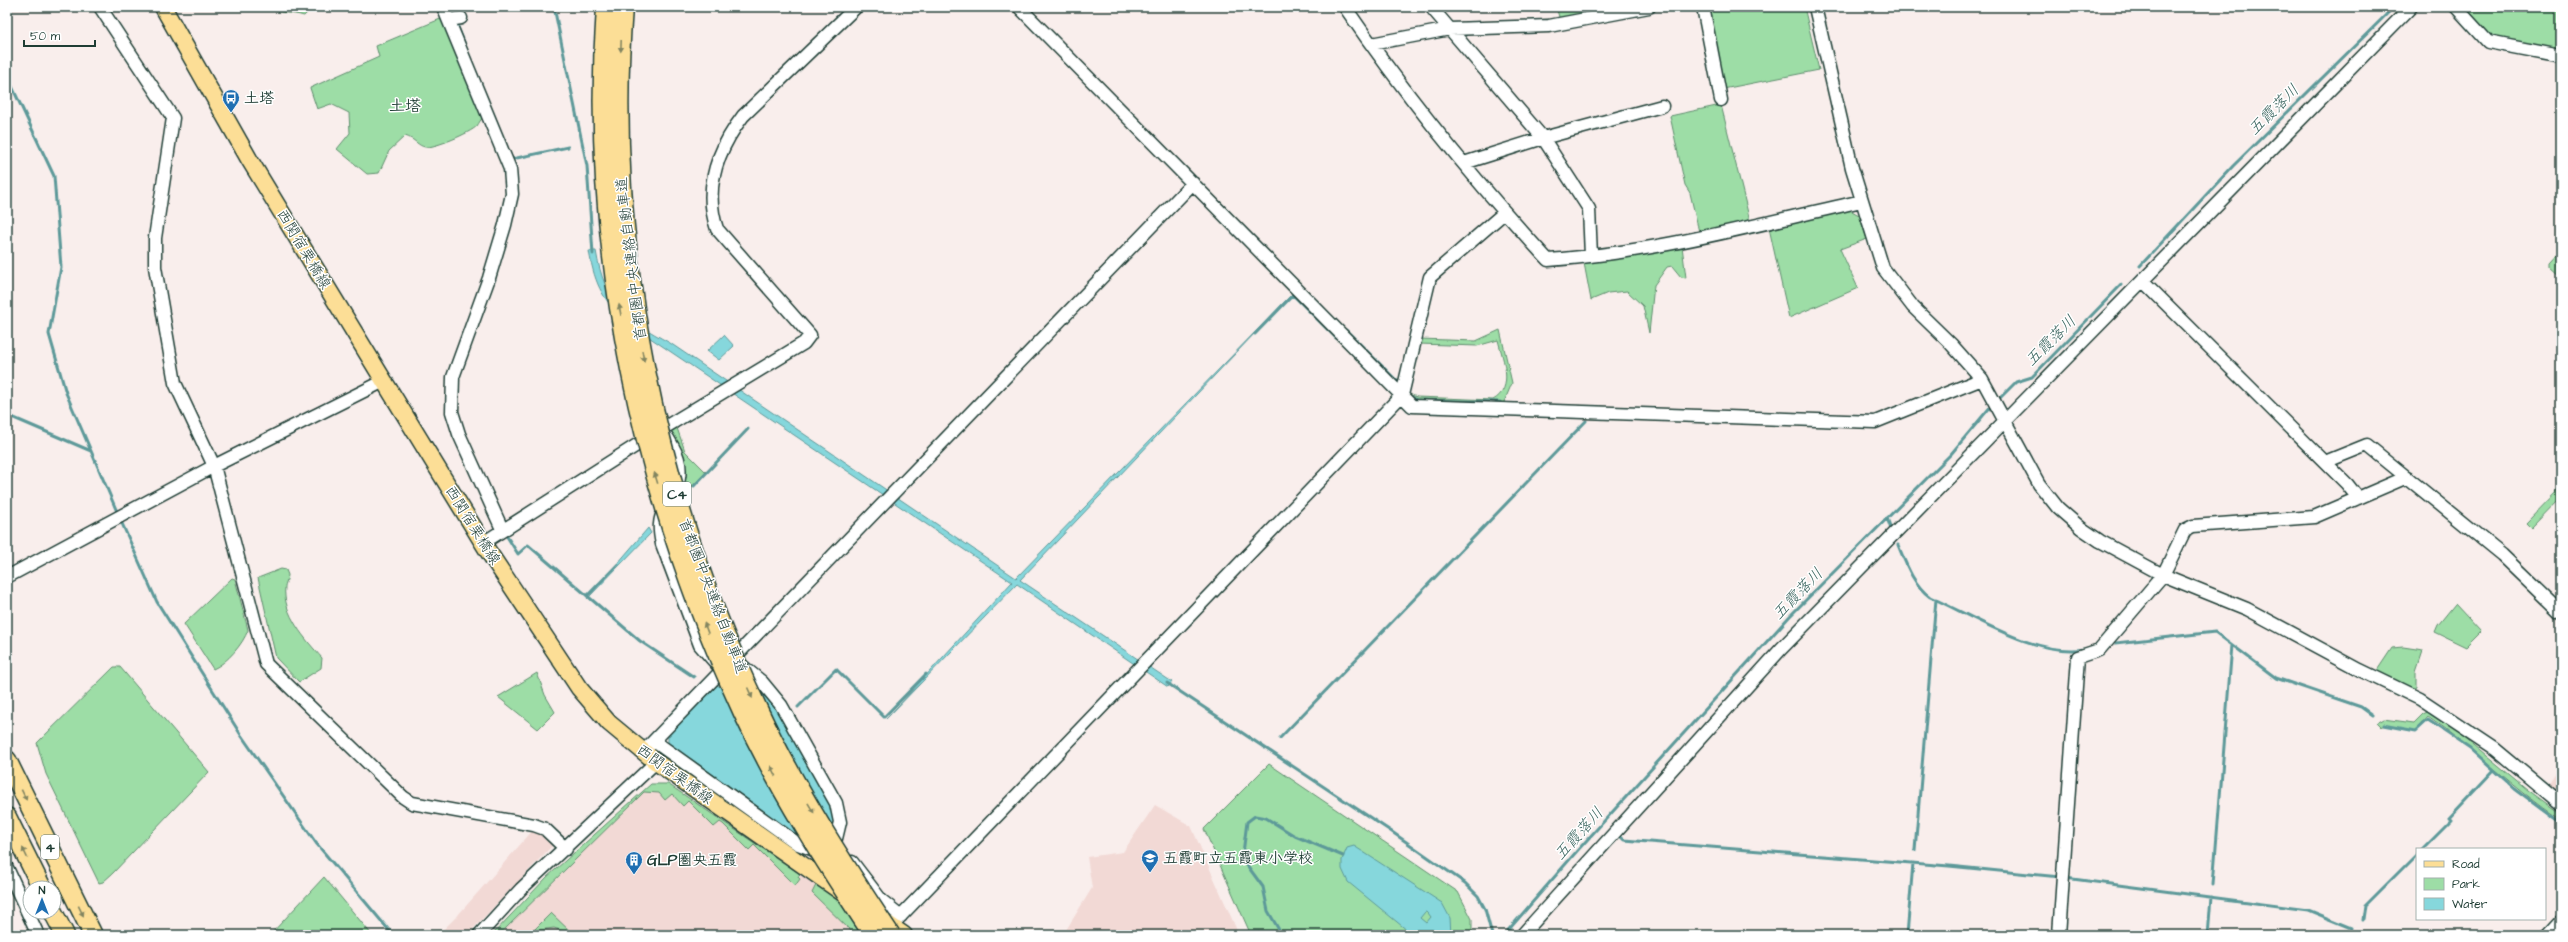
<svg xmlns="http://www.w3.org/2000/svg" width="2568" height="942" font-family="'Architects Daughter','Klee One',sans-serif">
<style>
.built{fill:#f2d9d5}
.green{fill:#9ddda6;stroke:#5e8d6d}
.water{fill:#86d7dc;stroke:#5d9999;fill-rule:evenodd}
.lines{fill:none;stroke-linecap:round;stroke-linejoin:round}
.stream{stroke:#5d9999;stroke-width:3}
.minor-casing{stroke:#1f3d34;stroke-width:15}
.major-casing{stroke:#1f3d34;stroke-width:19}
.highway-casing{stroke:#1f3d34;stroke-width:21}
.minor{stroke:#fff;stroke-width:12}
.major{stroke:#fcde96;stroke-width:16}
.highway{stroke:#fcde96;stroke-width:18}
.highway-bridge-casing{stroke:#1f3d34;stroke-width:21;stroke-linecap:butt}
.highway-bridge{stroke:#fcde96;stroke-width:18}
.oneway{fill:#828560}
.labels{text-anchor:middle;stroke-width:3;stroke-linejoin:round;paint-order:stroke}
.shield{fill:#fff;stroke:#627771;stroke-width:1}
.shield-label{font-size:14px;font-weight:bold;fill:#1f3d34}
.poi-label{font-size:15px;font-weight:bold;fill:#1f3d34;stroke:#fff;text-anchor:start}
.street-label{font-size:15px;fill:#1f3d34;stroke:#fff}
.neighbourhood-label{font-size:16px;font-weight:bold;fill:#1f3d34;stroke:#fff}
.water-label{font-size:16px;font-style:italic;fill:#39645e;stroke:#fff}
</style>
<rect width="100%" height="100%" fill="#f9eeec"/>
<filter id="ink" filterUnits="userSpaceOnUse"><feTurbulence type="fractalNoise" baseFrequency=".025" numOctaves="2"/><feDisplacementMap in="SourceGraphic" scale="8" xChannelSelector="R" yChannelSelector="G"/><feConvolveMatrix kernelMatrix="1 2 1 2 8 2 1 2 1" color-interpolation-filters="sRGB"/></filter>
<g filter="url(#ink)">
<path class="built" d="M2561,764v33l-14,-12z
M651,784h17l170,116 23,35h-369l55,-58z
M1155,805l36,21 48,109h-176l29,-47 -5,-31 36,-5z
M534,829l8,2 11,14 -86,90h-29l20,-20z"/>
<path class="green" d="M267,7h42l1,3 -6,6c-13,-4 -25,-2 -37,-9z
M1556,7h37l1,9 -34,4z
M1706,7h98l15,63 -96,19z
M2461,7h100v46l-66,-12z
M445,17l39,99c-3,3 -5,7 -7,10 -7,7 -42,22 -52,21 -7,-1 -10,-8 -20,-11l-16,15 -10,22 -12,1 -30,-25 13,-16 -1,-20 -18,-9 -14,5 -7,-21 69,-31 -3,-11z
M1721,105l29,116 -51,11 -9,-39 -5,-8 -15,-69z
M1850,210l9,5 8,24 -27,10 18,39 -69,30 -20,-90z
M1682,246l4,32 -5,-1 -9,-11 -5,1 -13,18 -5,48 -6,-27 -16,-15 -19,2 -17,7 -7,-37z
M2561,250v9l-4,7 4,7v5l-12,-11v-4z
M1500,330l12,53 -10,24 -87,-5 -5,-4 -1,-4 8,3 76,3c22,-12 10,-40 5,-60l-21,6 -58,-2 1,-5 56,2z
M677,428l8,23 21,21 -23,24 -14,-63z
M2561,487v10l-30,31 -5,-5z
M281,569l5,1 2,5c0,4 -3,8 -3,12 -3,27 21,53 37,71l-1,10 -22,14 -23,-24 -18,-80z
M232,578l3,1 13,51c-5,14 -21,33 -35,39l-29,-45z
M2455,604l26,28 -15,15 -31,-15 3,-7z
M2403,647l20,3 -7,21v16l-4,2 -36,-17 16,-24z
M114,667h6l89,105 -96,101 -10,9 -4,1 -53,-109 -9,-31z
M537,673l8,22 10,17 -17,17 -40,-32z
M2432,710l96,80 33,24v6c-47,-31 -86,-71 -133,-103l-12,14 -32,-6 -3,2 -4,-4 7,-4 30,4 9,-9z
M1269,764l189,128 14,27v16h-221l-47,-106z
M651,784h17l132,90 -2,3 2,2 -5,7 -41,-41 -5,5 -26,-26 -3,-2 -6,5 -26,-26 -5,5 -11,-12 -7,6 -6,-7 -15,-1 -143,141 -9,2 55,-58z
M324,877l48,58h-102z
M816,885l22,15 23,35h-6l-43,-42z
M551,913l23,22 -20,-7 -14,2 -11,5z"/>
<path class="water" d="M589,251h7c9,53 29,67 74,92l346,235 278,-286 -274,288 152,102 -4,5 -151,-103 -131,135 126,-137 -381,-257c-27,-22 -36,-39 -42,-74z
M724,335l10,11 -15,14 -12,-9z
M648,528l3,5 -64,66z
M739,663l45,55 49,92 2,11 -4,23 -22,-1 -10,-6 -131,-95v-6l49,-51 5,3 7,-17z
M1354,846l88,57 8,15 1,17h-38l-65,-53 -6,-13v-9l5,-12zM1425,912l3,1 3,4 -5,6 -6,-5z"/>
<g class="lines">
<path class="stream" d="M450,7l4,9
M554,7l33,159 6,88
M456,22l8,20
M7,76l47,100 7,91 -12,67 17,59 25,58
M510,155l2,4 56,-12
M2140,266l93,-100 161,-159
M1346,330l51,51
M1255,334l38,-39 43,43
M1412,397l4,3 84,2
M1998,400l18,-18 16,-5 89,-92
M7,415l84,36 27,63
M694,486l54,-57
M1887,518l4,11
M120,519l37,83 84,133 75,108 77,92
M506,535l12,19 10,-9 112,96 54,36
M1898,545c8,19 15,39 32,52 45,20 105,60 155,52
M587,596l31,-32
M2116,643l99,-11 61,46 85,29 11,8
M1167,683l225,149 73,51 13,13 7,13 7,26
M798,707l38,-38 48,48 42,-43
M2384,725l32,6 12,-11 43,29 43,39 47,35
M1280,738l306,-317
M1621,837l3,3 325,26 111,11
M2422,849l28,-28 -2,-2 46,-49
M1915,850l21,-251
M2065,878l243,32 44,18
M2213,885l19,-240
M2363,920l2,-14 52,-52
M1282,935l-14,-24 -5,-24 -19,-26 -1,-8 4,-31 8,-6 11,2 29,18 48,20
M1504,935l73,-84 212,-234 162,-163 41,-49
M1907,935l6,-72
M2208,935l3,-38
M2360,935l1,-1"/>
<g class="minor-casing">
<path id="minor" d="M100,7l73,111 -18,120v29l20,116 39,83 52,198 137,133 9,6 122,22 11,4 21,20
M443,7l67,162 2,25 -7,31 -16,53 -36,99 -1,35 7,22 43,95
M1019,7l393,399 463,16 107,-43
M1345,7c61,89 130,174 203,253 106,-7 210,-36 314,-59
M1431,7l112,131 46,71 2,47
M1703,7l18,93
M1815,7l37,161 31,100 30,39 38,37 31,35 57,105 19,24 23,20 19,13 63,34 84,34 113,61 60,29 75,50 66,55
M2456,7l32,35 73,14
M449,20l12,-2
M1371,44l79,-15 99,-3 100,-19
M1464,163l79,-25 119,-32
M2143,281l204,203 11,14
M663,431c13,19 22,34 13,58
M2325,462l42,-17 135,110 59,57
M666,506c-8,14 -7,24 -4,38l38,101 21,24
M483,543l179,-114 142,-86 6,-8 -93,-106c-14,-41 1,-80 26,-113l113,-109
M7,577l207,-111 170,-85
M740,664l22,18 19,23 55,98 4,19 -7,29
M654,741l144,103 24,9
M643,752l550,-569
M852,862l29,38 20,16
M7,868l31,67
M891,926l511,-531 28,-118 74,-64
M479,935l42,-46 135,-127
M1522,935l259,-286 630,-642
M2059,935l19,-278 21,-7 64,-75 22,-45 8,-4 121,-9 93,-40
M2548,935l13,-14"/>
</g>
<g class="major-casing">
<path id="major" d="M163,7l86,152 135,222 104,170 91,137 30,35 47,39 191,134
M881,919l23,16"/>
</g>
<g class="highway-casing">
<path id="highway" d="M7,760l86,175
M7,817l35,71
M53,912l12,23"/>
</g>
<use href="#minor" class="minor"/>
<use href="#major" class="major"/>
<use href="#highway" class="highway"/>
<g class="highway-bridge-casing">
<path id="highway-bridge" d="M606,7c-18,242 36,487 137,706 36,78 83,151 130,222
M623,7c-18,239 32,486 135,702 37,79 85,154 133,226"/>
</g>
<use href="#highway-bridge" class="highway-bridge"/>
</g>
<defs><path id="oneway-solid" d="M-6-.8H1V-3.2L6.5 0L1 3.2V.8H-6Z"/></defs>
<g class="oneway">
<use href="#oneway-solid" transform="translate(621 46) rotate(92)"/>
<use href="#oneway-solid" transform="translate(620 310) rotate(-100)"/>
<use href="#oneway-solid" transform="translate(643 356) rotate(80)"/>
<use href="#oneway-solid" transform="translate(656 478) rotate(-107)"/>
<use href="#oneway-solid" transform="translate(706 628) rotate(-111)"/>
<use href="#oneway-solid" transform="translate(750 693) rotate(66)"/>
<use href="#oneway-solid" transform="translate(773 771) rotate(-117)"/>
<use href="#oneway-solid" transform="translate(24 795) rotate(64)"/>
<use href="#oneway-solid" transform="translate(811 808) rotate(59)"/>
<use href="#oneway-solid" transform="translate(25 853) rotate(-116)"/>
<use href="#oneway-solid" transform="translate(81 911) rotate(64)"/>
</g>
</g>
<defs>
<g id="bus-pin" transform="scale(0.9)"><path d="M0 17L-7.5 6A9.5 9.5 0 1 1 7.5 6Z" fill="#1f6fb2" stroke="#fff"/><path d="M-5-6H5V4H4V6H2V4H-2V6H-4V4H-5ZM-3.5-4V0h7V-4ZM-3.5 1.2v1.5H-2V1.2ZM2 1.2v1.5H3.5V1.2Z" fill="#fff"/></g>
<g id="school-pin" transform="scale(0.9)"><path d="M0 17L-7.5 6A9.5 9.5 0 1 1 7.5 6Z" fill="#1f6fb2" stroke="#fff"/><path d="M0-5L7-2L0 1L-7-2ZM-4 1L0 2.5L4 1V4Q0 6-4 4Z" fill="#fff"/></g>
<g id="building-pin" transform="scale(0.9)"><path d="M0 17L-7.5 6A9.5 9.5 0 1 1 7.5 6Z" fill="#1f6fb2" stroke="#fff"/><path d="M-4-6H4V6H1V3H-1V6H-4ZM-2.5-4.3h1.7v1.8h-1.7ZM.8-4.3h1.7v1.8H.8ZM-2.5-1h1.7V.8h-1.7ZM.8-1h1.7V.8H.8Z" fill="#fff"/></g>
</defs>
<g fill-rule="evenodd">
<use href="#bus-pin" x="231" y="98"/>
<use href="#school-pin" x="1150" y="858"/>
<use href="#building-pin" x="634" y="860"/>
</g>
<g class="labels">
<g class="shield">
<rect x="663" y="482" width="28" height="24" rx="3"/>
<rect x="41" y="835" width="18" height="24" rx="3"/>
</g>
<g class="shield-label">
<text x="677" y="499">C4</text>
<text x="50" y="852">4</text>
</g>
<g class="poi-label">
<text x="244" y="103">土塔</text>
<text x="1163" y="863">五霞町立五霞東小学校</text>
<text x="647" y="865">GLP圏央五霞</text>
</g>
<g class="street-label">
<text transform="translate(304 249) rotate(59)" y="5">西関宿栗橋線</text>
<text transform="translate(631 259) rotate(-97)" y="5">首都圏中央連絡自動車道</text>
<text transform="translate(473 525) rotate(58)" y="5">西関宿栗橋線</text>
<text transform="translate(713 596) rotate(69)" y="5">首都圏中央連絡自動車道</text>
<text transform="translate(675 774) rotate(36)" y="5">西関宿栗橋線</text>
</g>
<g class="neighbourhood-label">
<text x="405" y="111">土塔</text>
</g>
<g class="water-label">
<text transform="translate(2273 109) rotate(-45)" y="6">五霞落川</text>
<text transform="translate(2050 340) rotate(-45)" y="6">五霞落川</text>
<text transform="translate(1797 593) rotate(-46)" y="6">五霞落川</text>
<text transform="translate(1578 833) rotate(-48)" y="6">五霞落川</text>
</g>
</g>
<rect width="2568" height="942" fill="none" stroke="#fff" stroke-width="24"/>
<rect x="12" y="12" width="2544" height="918" fill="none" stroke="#1f3d34" stroke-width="1.5" filter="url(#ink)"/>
<rect x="2416" y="848" width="130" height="72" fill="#ffffff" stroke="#a5b1ae"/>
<rect x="2424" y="861" width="20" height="6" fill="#fcde96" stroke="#a5b1ae"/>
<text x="2452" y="868" font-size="12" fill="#1f3d34">Road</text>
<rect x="2424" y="878" width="20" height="12" fill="#9ddda6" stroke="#a5b1ae"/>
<text x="2452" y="888" font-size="12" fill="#1f3d34">Park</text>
<rect x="2424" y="898" width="20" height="12" fill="#86d7dc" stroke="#a5b1ae"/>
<text x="2452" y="908" font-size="12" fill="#1f3d34">Water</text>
<g transform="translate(42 900)"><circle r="19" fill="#ffffff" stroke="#a5b1ae"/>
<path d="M0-3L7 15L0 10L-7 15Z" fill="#1f6fb2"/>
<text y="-6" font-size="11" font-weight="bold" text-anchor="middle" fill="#1f3d34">N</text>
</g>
<path d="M24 40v6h71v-6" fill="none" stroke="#1f3d34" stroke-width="2"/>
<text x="30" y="40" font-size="12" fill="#1f3d34" stroke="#ffffff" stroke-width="3" paint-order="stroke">50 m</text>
</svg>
